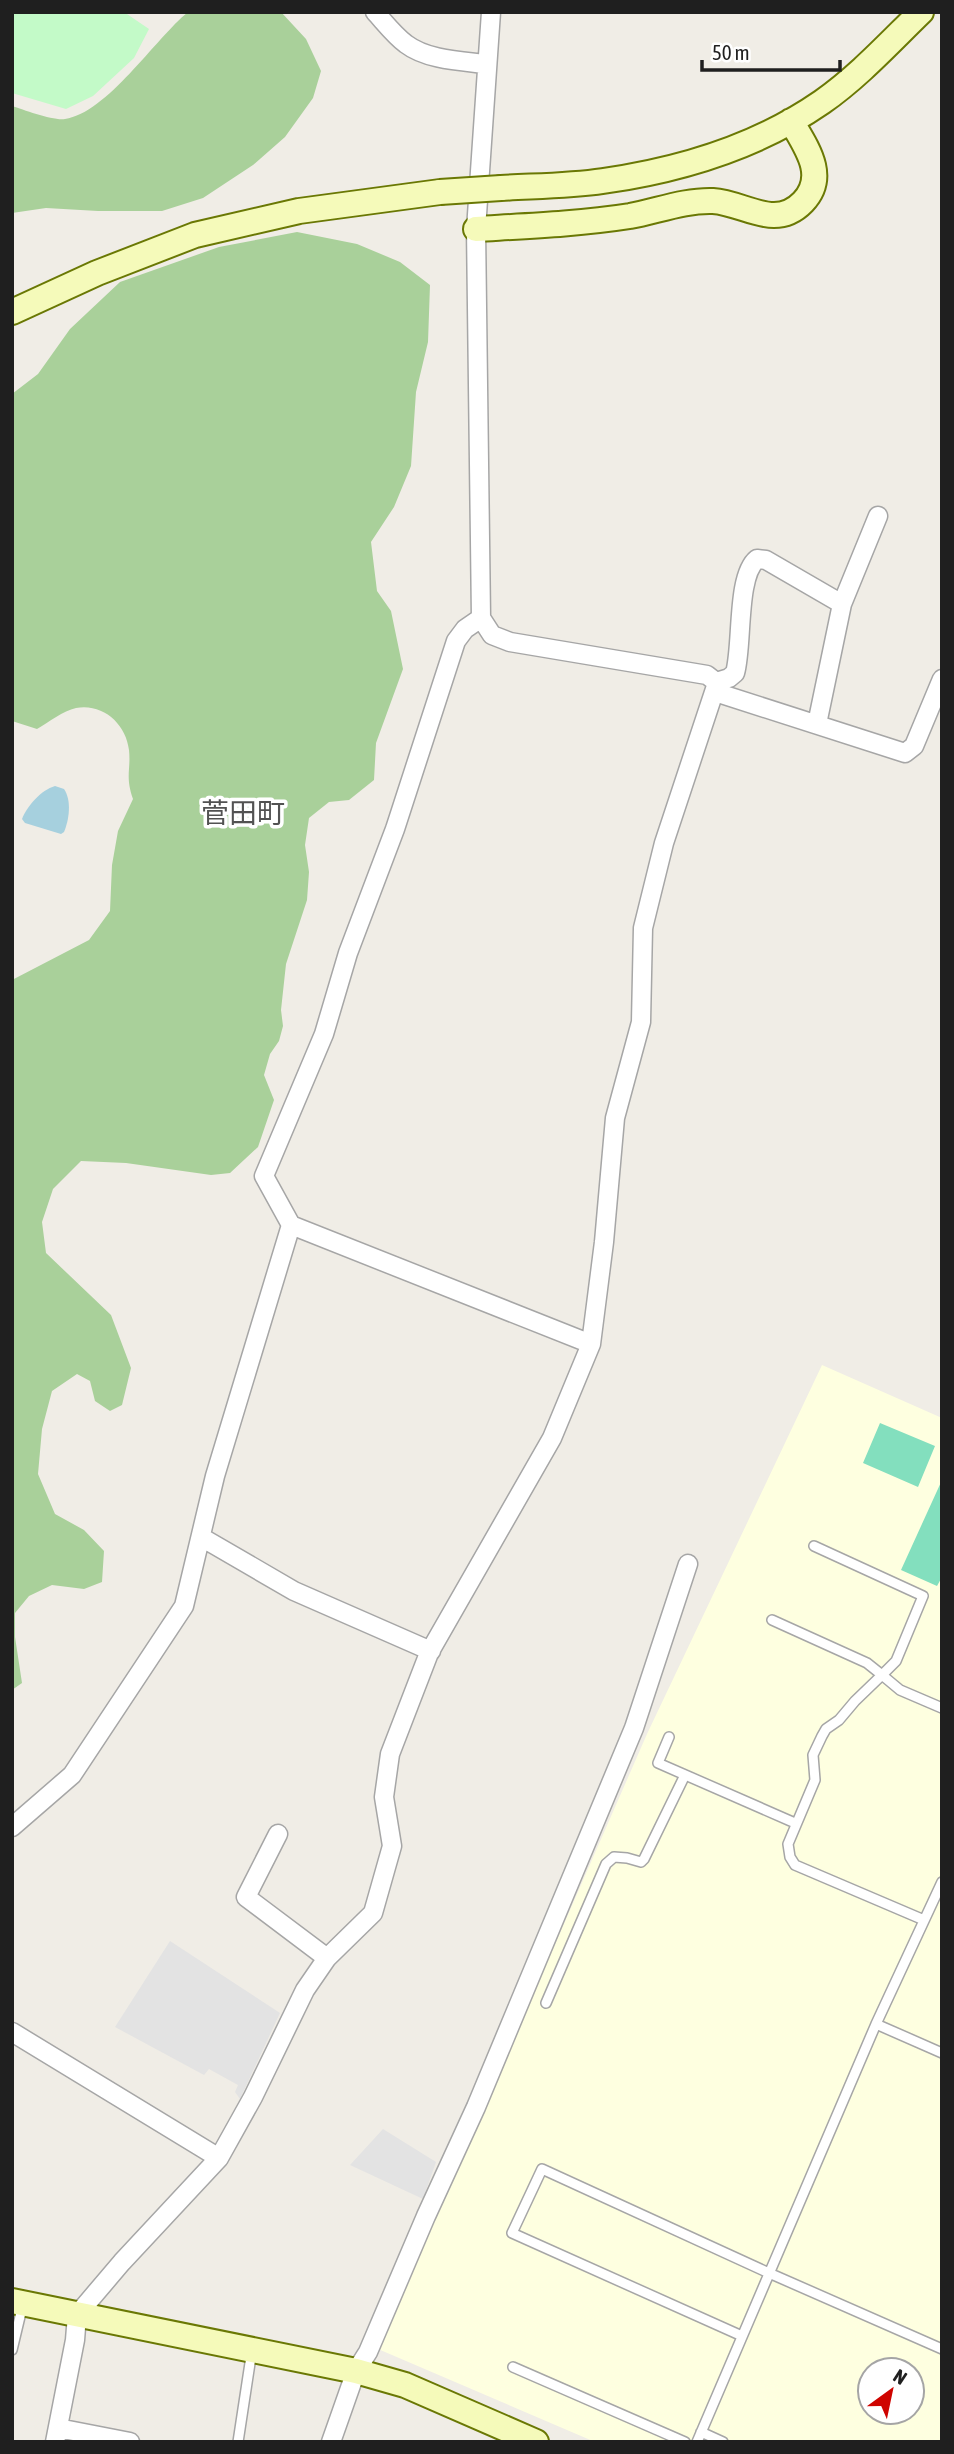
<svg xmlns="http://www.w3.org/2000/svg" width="954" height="2454" font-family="'Asap Condensed','Noto Sans JP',sans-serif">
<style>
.education{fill:#feffe0;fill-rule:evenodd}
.forest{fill:#a9d09a}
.park{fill:#c3fac8}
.pitch{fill:#83dfbe}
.parking{fill:#e3e3e3}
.water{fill:#a6d0de}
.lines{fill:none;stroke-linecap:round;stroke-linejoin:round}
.lane-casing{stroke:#a6a6a6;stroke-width:12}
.street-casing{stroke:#a6a6a6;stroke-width:21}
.secondary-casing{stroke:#6a7804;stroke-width:28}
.lane{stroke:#fff;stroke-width:9}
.street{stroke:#fff;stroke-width:18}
.secondary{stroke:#f5faba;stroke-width:24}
.secondary-bridge-casing{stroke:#6a7804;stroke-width:28;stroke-linecap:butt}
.secondary-bridge{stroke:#f5faba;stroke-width:24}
.labels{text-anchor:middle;stroke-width:7;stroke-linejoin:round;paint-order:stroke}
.quarter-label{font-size:28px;fill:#525252;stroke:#fff}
</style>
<rect width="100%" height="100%" fill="#f0ede6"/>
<path class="education" d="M822,1365l120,53v1024h-347l-217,-93 269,-615zM870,2370h42v42h-42z"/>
<path class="forest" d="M188,12h93l25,27 15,32 -8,27 -28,39 -32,28 -50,33 -41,13h-64l-52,-3 -34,5v-107c12,4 42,15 53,13 42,-6 90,-80 123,-107z
M297,232l60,12 43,18 30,23 -2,57 -12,50 -5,74 -17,41 -23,35 6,49 14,20 12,58 -27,74 -2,37 -25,20 -20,2 -20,16 -4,27 4,27 -2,28 -21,64 -5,46 2,16 -4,15 -9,13 -6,21 10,25 -16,47 -28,26 -19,2 -85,-12 -45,-2 -28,28 -11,33 4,31 65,62 20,53 -9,37 -12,6 -15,-10 -5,-20 -13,-7 -25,17 -10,38 -4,45 17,40 29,16 20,21 -2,31 -18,7 -32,-4 -23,11 -14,17v24l7,46 -10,7v-710l77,-40 21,-29 2,-46 6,-34 15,-32c-8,-23 -2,-29 -4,-49 -3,-26 -26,-47 -53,-42 -13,3 -27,14 -39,21l-25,-8v-327l26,-20 32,-45 50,-47 99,-35z"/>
<path class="park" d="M12,12h112l25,17 -15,29 -41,38 -27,13 -54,-16z"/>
<path class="pitch" d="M880,1423l55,23 -17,41 -55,-24z
M942,1480v97l-5,9 -36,-16z"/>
<path class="parking" d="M170,1941l110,72 -40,86 -5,-7 3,-7 -29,-16 -5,6 -89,-48z
M383,2129l53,33 -13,37 -73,-34z"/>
<path class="water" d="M55,786l9,3c8,12 5,31 0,43l-3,2 -36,-11 -3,-4c5,-13 19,-29 33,-33z"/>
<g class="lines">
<g class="lane-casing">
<path id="lane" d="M772,1620l95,43 15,12 14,-14 27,-65 -109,-50
M669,1737l-11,26 137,60
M924,1920l-129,-55 -5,-8 -2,-13 27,-64 -2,-25 9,-19 4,-7 13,-9 16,-19 27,-26 18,15 42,18
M546,2003l60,-139 8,-7 13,1 14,4 3,-3 41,-84
M876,2024l66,29
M742,2336l-230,-103 30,-64 227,104 173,76
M12,2350l11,-46
M513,2367l172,75
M701,2432l22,10
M238,2442l14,-92
M697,2442l179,-418 66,-142"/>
</g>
<g class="street-casing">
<path id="street" d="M375,12c10,11 20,24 31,32 21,16 55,17 80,20
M481,618l-16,11 -9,12 -61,188 -47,124 -24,81 -60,142 27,49 300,119
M716,682l13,-4 6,-5c8,-27 1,-97 22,-114l9,1 76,44
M715,692l190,61 9,-7 28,-67
M817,724l25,-120 36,-88
M201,1537l93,54 137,60
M12,1827l60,-52 112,-169 31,-130 76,-251
M278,1834l-32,63 81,61
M12,2032l207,126
M58,2428l72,14
M55,2442l20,-102 2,-25 45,-53 97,-104 34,-61 52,-107 22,-32 46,-45 19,-67 -8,-49 6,-43 39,-101 123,-215 39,-94 13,-102 11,-124 26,-96 2,-94 21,-85 52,-157v-4l-9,-7 -197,-33 -18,-7 -11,-17 -5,-389 15,-217
M331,2442l25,-71 12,-19 58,-136 50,-109 158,-379 54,-164"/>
</g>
<g class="secondary-casing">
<path id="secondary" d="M501,188c34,-2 68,-2 102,-7 77,-11 154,-34 219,-79 37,-26 67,-59 99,-90
M476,229c51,-3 103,-5 154,-13 27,-5 55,-16 83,-15 32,2 62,30 90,1 25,-26 3,-55 -12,-81
M12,312l85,-39 98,-38 104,-24 141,-19
M12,2301l344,70 49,14 131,57"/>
</g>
<use href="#lane" class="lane"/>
<use href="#street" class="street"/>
<use href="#secondary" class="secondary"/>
<g class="secondary-bridge-casing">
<path id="secondary-bridge" d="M440,192l61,-4"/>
</g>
<use href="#secondary-bridge" class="secondary-bridge"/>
</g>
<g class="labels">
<g class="quarter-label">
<text x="243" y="823">菅田町</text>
</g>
</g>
<rect width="954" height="2454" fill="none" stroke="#1f1f1f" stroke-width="28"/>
<g transform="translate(891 2391) rotate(33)"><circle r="33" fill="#ffffff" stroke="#a5a5a5" stroke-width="2"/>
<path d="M0-5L12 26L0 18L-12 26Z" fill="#cf0400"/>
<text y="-10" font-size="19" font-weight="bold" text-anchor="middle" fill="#1f1f1f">N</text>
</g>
<path d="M702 60v10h138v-10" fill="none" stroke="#1f1f1f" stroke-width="3.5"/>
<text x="712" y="60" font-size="21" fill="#1f1f1f" stroke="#ffffff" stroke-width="5" paint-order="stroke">50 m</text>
</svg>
